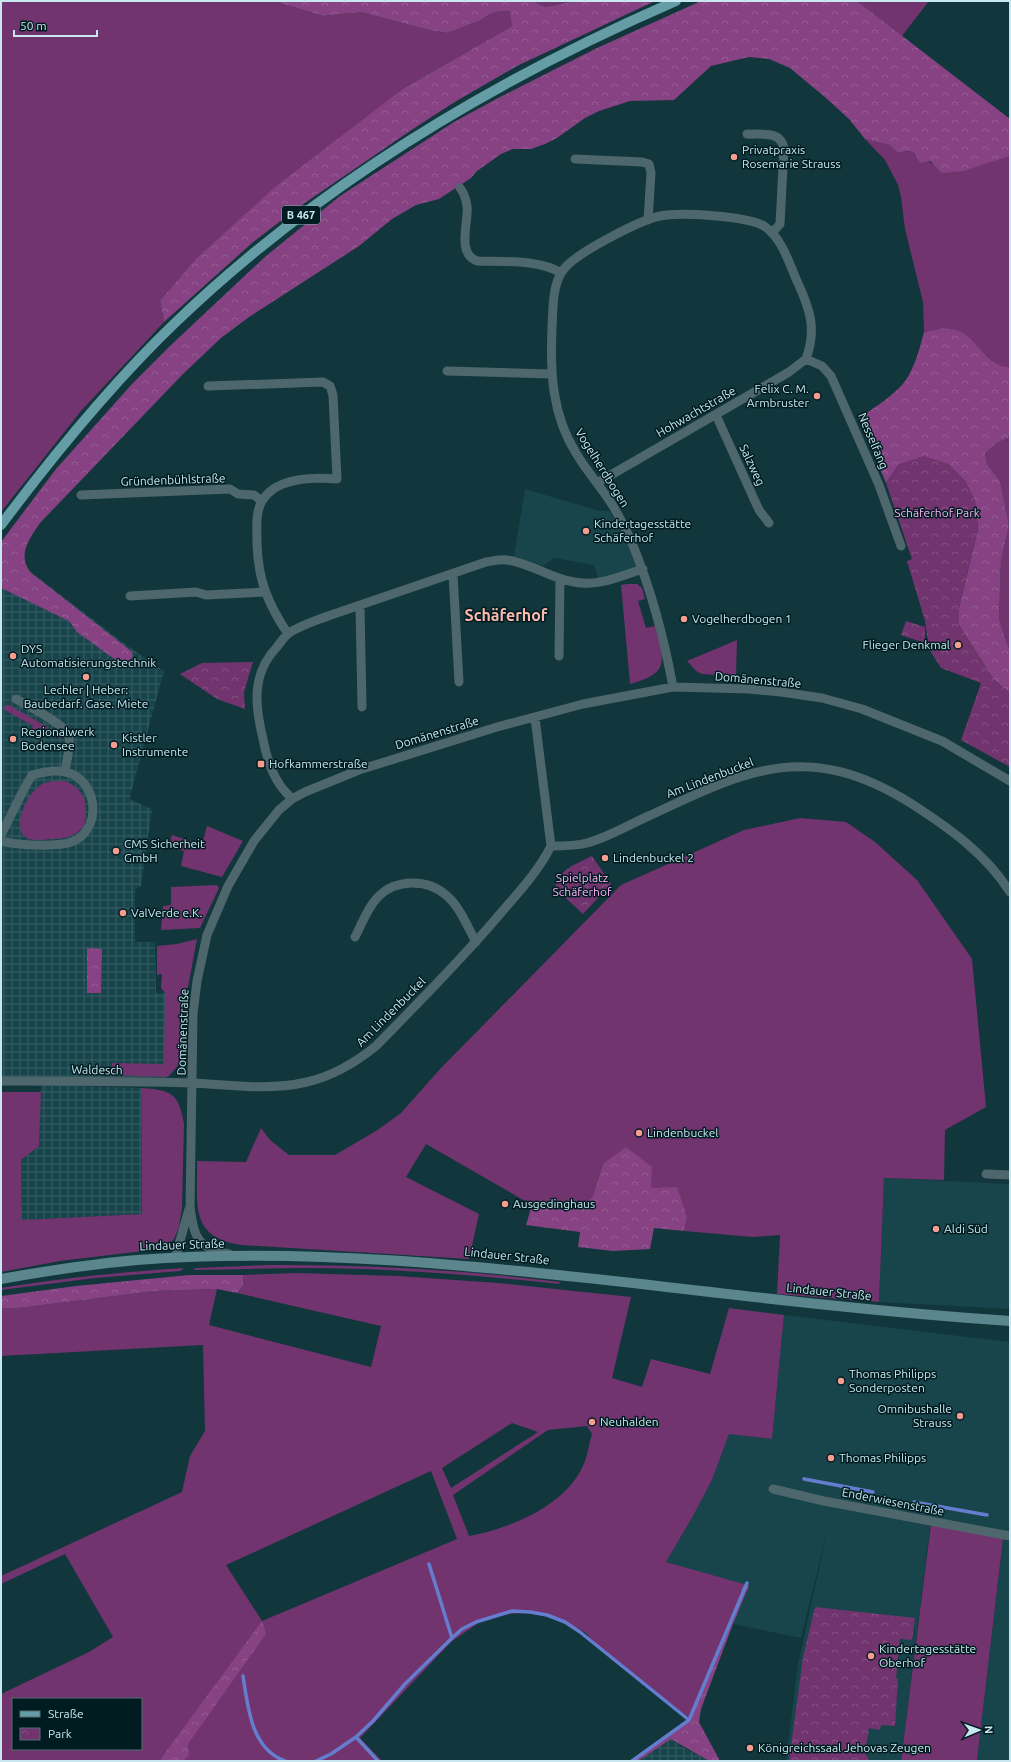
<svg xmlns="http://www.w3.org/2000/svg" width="1011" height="1762" font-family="Ubuntu,sans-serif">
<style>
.built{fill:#18444b}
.industrial{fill:url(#industrial-grid)}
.grass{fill:#71346e;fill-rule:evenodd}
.forest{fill:url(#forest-crowns)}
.park{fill:url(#park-crowns)}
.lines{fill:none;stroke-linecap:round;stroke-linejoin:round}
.stream{stroke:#647dce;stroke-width:3.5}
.minor{stroke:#4d676c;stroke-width:9}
.secondary{stroke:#5b868d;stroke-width:10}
.primary{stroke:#659da7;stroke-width:10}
.poi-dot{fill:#f59d8f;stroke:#001c21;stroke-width:1.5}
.labels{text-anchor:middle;stroke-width:3;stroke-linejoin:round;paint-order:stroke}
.shield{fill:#001c21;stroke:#8babb0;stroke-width:1}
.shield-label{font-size:11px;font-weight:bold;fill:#c7e8ee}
.poi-label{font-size:12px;fill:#c7e8ee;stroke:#001c21;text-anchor:start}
.street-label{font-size:12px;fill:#c7e8ee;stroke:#001c21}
.park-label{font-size:12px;fill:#feb2f8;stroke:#001c21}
.district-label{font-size:16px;font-weight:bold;fill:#fbb8ad;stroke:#001c21}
</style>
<defs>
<pattern id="industrial-grid" width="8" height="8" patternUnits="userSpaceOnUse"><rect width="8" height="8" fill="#18444b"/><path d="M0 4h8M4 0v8" fill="none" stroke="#385f65"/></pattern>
<pattern id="forest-crowns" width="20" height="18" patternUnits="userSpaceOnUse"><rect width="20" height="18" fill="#864283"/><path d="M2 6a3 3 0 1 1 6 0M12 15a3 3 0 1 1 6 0" fill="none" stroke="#965d95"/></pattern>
<pattern id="park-crowns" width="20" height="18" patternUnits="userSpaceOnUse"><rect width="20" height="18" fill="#71346e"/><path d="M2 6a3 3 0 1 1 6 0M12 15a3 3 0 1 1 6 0" fill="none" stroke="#845183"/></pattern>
</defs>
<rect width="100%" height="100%" fill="#11363c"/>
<path class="built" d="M525,489l75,22h10l17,32 11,26 -39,12 -5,-16 -40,-7 -11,8 -29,-10z
M884,1178l126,6v125l-131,-7z
M784,1315l226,27v419l-33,-1 26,-221 -72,-21 -30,243h-115l12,-97 30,-136 -27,110 -68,-14 16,-38 -83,-24 27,-46 19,-36 17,-47 43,6z"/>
<path class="industrial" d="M25,564l6,8 94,72 39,27 -34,125 1,4 21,9 -11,77 -6,4v52h20l1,51h9v85l-86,-1 -1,9 63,2 1,126 -120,6 -1,-60 18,-14 2,-65h-40v-510z
M671,1739l10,7 28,15h-72z"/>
<path class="grass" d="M1,1h273l49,15 38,-4 68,18 18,3 32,-12 15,-9 17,-1 1,15 -108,62 -244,213 4,21 -83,89 -80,101z
M533,1h42l-30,6z
M857,1h72l-27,35z
M865,139l26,6 7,8 8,-2 8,1 20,13 62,-6 14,-3v211l-9,1 -9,-7 -31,-29 -18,-4 -19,4 -1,-30 -18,-73 -4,-32 -3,-12 -13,-25z
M1010,437v212l-3,-5 -8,-25 2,-58 8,-36 -9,-44 -13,-17 -2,-12 10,-8z
M627,584h10l5,4 3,11 -7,2 8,27 9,-2c9,34 16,47 -25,58l-9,-99z
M737,640l-1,36 -34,-2 -6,-3 -9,-10z
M6,705h3l49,28 4,7 -22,-12 -4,1 -3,4 -3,-2 3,-5 -30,-17z
M64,781c16,5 23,17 22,34 0,5 -2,11 -5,14 -8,9 -21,10 -31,10 -7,1 -15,2 -21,0 -20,-8 -2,-44 9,-52 6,-6 17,-6 26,-6z
M800,818l46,4 29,20 42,38 55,79 14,148 -41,23 -1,50 -60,-2 -5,124 -102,-8 3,-59 -27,2 -69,-6 3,-14 -36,-29 -48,-24 -11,34 -24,12 -36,-5 -106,-61 -20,33 73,37 -10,45 -228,-14c-53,-8 -43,-42 -44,-84l49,1 15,-34 9,12 19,15h46l41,-24 25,-18 40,-45 180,-183 123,-55z
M207,826l36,15 -21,36 -41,-11 3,-15 -15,-5 3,-11 30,10z
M217,885l2,3 -19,40 -39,2 2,-24 8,-1v-18z
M197,939l-11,59 -1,54 -3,9 -14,16 -56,-2v-12l52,1 1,-71 -4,-5 1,-14 -5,1v-29l20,-2z
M141,1088c29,2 38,4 43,36l-2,84 -3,19 -5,12 -8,8 -15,3 -91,11 -59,11v-180h40l-2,54 -18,14 1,60 120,-6z
M266,1265c98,-1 197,5 294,17l-1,2c-84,-9 -169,-16 -254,-16 -37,0 -75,2 -112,2l3,-2z
M184,1268l-4,3 -85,7 -94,12v-2c60,-10 122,-16 183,-20z
M297,1273l101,3 100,7 133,14 -19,81 30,9 9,-28 59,15 19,-66 55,7 -12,124 -43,-5 -17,46 -19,36 -27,46 78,22 -54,134 -40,-30 -53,-43 -11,-12 -26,-15 -30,-6 -30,3 -20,7 -29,20 -91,96 22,23h-199l5,-5v-12l10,-35 -39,52h-158v-67l88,-42 24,-15 -48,-83 -64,30v-8l181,-84 8,-36 15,-25 -2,-86 -202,11v-48h18l136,-17 62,-2 -8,36 162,42 10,-41 -144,-33 6,-7v-11zM512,1423l26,9 -87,56 -9,-20zM587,1426l5,8c-3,9 -4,19 -7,27 -16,44 -74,67 -116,75l-16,-41 95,-65zM431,1471l26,68 -195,82 -36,-56zM13,1699h128v50h-128z
M931,1524l72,15 -26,221 4,1h-80z"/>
<path class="forest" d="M274,1h259l12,6 30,-6h80l-138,65 -64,37 -43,28 -114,78 -44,34 -88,79 -4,-21 36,-42 79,-72 129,-99 108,-62 -2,-15 -16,1 -15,9 -32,12 -18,-3 -68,-18 -38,4z
M701,1h156l153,118v37l-47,15 -21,2 -12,-12 -10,2 -6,-11 -8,-1 -8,2 -8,-8 -25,-6 -16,-20 -23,-21 -36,-30 -21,-9 -20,-2 -38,9 -37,34 -44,1 -31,10 -14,7 -28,20 -12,6 -14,5h-18l-12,5 -24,17 -6,7 -32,21 -23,6 -24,14 -33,27 -110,71 -28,21 -38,36 -143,149c-10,15 -23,31 -10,49l101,79 2,5 -8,9 -12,-7 -36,-26 -8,-11 -68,-33v-46l55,-73 76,-85 39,-39 95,-89 74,-60 114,-74 44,-24 99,-50z
M943,328c6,1 13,1 18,4 18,9 27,36 49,35v70l-15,7 -10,9 2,11 13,17 9,44 -8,36 -2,58 8,25 3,5v44l-16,-13 -35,-55v-17l19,-79 -3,-28 -10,-20 -17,-17h-49l-13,19 -27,-65c13,-9 28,-18 40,-30 14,-13 20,-37 25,-56z
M87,948l15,1 -1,44h-14z
M626,1147l26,20 -1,21 26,-1 10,30 -3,14 -30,-3 -4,21 -37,2 -35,-4 2,-15 -54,-7 6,-20 36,5 24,-12 11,-34z
M189,1275h54v11l-6,7 -20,-4 -62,2 -136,17h-18v-12l75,-10z
M744,1584l5,2 -16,38 -32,85 -2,13 21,39h-11l-38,-22 -33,22h-8l60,-43z
M262,1621l4,13 -78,110 1,12 -6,5h-24z"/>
<path class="park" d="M924,456l24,8 17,17 10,20 3,28 -19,79v17l35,55 16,13v74l-49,-27 20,-57 -40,-15 -12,-19 -4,-28 -18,-60 5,-2 -26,-76 13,-19z
M906,621l19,6v16l-24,-8z
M253,662l-9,30 1,17 -28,-10 -37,-25 22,-11z
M592,856l19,28 -28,30 -28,-26c5,-20 20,-23 37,-32z
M815,1607l100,11 -3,22 -12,-1 -4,39 2,1 -3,47 -14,-1 -1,5 -11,-2 -4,25 5,8h-81l14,-104z"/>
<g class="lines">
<path class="stream" d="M804,1479l69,13
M914,1502l73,13
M429,1564l23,74
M243,1676c5,31 8,73 42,85
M356,1737l22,24
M316,1761l15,-7 25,-17 17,-16 32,-37 47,-46 10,-9 14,-7 36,-11 18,1 17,3 18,7 15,10 109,88
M632,1761l57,-41 58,-137"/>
<path class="minor" d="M747,134c14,1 33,-4 37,14l-4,76 -8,9
M575,159l67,3 7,2 2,9 -3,47
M460,188c4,5 6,11 7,18 2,16 -11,47 10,55 26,1 62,-2 84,12
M806,359l16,7 9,10 48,109 22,61
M447,371l104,3
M208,386l115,-4 7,4 3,9 4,84c-24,-2 -61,-2 -75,22 -7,12 -5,29 -5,42 1,37 11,61 31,91
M716,415l43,95 10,13
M597,483l192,-111 17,-13
M81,495l149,-6 8,5 16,1 8,6
M453,574l6,108
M130,596l66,-4 10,3 58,-3
M360,606l2,101
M559,656l1,-77
M673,687c-9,-49 -22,-98 -41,-144 -5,-12 -12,-25 -19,-37 -11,-18 -26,-34 -37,-53 -24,-38 -26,-81 -24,-125 1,-18 0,-45 12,-59 12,-16 76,-49 96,-53 20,-4 87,0 104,10 18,12 25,37 33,55 13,28 20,48 9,78
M16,699c12,7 51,26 53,38 2,9 -3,26 -4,35
M535,718l16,128
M292,799c-4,-5 -9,-9 -12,-14 -9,-13 -14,-30 -17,-46 -8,-33 -12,-65 14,-92 3,-4 7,-10 12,-14 12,-8 26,-12 39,-17l158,-54c7,-1 14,-3 21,-2 24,3 44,19 67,22 24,5 46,-6 69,-13
M1,835l24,-48 7,-12c13,-3 27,-7 40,-1 26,12 29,54 2,67 -15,7 -57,4 -73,0
M355,937c7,-13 12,-29 23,-40 17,-18 50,-19 69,-1 13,11 21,32 29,46
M1,1081c64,0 127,0 191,2 38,2 77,8 115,-1 26,-6 48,-19 69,-36 42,-43 85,-86 124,-132 18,-21 38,-42 51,-68 12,0 25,0 36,-3 22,-6 43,-19 64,-28 99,-47 159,-75 261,-11 37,24 74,50 98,88
M986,1174l24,1
M229,1254c-33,-7 -34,-16 -39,-46l3,-194 4,-33 10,-46 21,-49 26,-45 25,-31 13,-11 13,-7 54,-22 138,-43 86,-23 90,-17 76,2 32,3 41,6 40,11 80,32 68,40
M175,1258l14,-49
M773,1489l51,12 186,35"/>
<path class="secondary" d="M1,1279c45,-8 91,-15 136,-19 171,-13 343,6 513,25 120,14 240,28 360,36"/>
<path class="primary" d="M1,525c54,-72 111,-142 176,-204 144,-138 317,-241 499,-320"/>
</g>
<g class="poi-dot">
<circle cx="734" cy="157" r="4"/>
<circle cx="817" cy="396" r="4"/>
<circle cx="586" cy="531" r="4"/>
<circle cx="684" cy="619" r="4"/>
<circle cx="958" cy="645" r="4"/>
<circle cx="13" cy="656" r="4"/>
<circle cx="86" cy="677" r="4"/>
<circle cx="13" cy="739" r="4"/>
<circle cx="114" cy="745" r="4"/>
<rect x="257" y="760" width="8" height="8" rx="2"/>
<circle cx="116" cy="851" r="4"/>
<circle cx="605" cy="858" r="4"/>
<circle cx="123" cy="913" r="4"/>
<circle cx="639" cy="1133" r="4"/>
<circle cx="505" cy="1204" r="4"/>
<circle cx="936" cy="1229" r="4"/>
<circle cx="841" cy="1381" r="4"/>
<circle cx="960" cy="1416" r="4"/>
<circle cx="592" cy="1422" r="4"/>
<circle cx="831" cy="1458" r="4"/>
<circle cx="871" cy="1656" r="4"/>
<circle cx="750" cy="1748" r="4"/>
</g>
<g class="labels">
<rect class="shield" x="282" y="206" width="38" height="18" rx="3"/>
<g class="shield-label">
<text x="301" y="219">B 467</text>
</g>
<g class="poi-label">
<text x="742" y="154">Privatpraxis<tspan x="742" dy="14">Rosemarie Strauss</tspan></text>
<text x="809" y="393" text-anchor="end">Felix C. M.<tspan x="809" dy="14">Armbruster</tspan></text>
<text x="594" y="528">Kindertagesstätte<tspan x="594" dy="14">Schäferhof</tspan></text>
<text x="692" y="623">Vogelherdbogen 1</text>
<text x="950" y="649" text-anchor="end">Flieger Denkmal</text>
<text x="21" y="653">DYS<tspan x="21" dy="14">Automatisierungstechnik</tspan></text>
<text x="86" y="694" text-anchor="middle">Lechler | Heber:<tspan x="86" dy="14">Baubedarf. Gase. Miete</tspan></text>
<text x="21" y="736">Regionalwerk<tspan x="21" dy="14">Bodensee</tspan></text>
<text x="122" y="742">Kistler<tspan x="122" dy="14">Instrumente</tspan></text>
<text x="269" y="768">Hofkammerstraße</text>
<text x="124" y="848">CMS Sicherheit<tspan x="124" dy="14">GmbH</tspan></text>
<text x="613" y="862">Lindenbuckel 2</text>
<text x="131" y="917">ValVerde e.K.</text>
<text x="647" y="1137">Lindenbuckel</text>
<text x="513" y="1208">Ausgedinghaus</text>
<text x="944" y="1233">Aldi Süd</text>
<text x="849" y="1378">Thomas Philipps<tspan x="849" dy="14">Sonderposten</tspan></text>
<text x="952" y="1413" text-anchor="end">Omnibushalle<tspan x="952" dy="14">Strauss</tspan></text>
<text x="600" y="1426">Neuhalden</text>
<text x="839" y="1462">Thomas Philipps</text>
<text x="879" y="1653">Kindertagesstätte<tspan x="879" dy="14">Oberhof</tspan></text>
<text x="758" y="1752">Königreichssaal Jehovas Zeugen</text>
</g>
<g class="street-label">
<text transform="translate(696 412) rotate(-30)" y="4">Hohwachtstraße</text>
<text transform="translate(873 441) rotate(67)" y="4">Nesselfang</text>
<text transform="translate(752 465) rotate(65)" y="4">Salzweg</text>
<text transform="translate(602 468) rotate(58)" y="4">Vogelherdbogen</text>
<text transform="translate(173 480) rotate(-2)" y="4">Gründenbühlstraße</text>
<text transform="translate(758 680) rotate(5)" y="4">Domänenstraße</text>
<text transform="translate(437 733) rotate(-17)" y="4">Domänenstraße</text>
<text transform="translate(710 778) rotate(-21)" y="4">Am Lindenbuckel</text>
<text transform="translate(391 1012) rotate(-45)" y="4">Am Lindenbuckel</text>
<text transform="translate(183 1032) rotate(-88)" y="4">Domänenstraße</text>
<text transform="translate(97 1070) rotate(1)" y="4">Waldesch</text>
<text transform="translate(182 1245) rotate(-2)" y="4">Lindauer Straße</text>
<text transform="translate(507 1256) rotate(6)" y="4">Lindauer Straße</text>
<text transform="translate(829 1292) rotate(6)" y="4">Lindauer Straße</text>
<text transform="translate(893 1502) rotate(11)" y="4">Enderwiesenstraße</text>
</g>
<g class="park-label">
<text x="937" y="517">Schäferhof Park</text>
<text x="582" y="882">Spielplatz<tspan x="582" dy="14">Schäferhof</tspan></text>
</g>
<g class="district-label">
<text x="506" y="621">Schäferhof</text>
</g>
</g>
<rect width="1011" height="1762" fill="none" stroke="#c7e8ee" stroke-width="4"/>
<rect x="12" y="1698" width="130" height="52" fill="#001c21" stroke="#506e73"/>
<rect x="20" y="1711" width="20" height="6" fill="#659da7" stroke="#506e73"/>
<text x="48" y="1718" font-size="12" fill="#c7e8ee">Straße</text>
<rect x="20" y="1728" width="20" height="12" fill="url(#park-crowns)" stroke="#506e73"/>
<text x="48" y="1738" font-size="12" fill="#c7e8ee">Park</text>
<g transform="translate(979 1730) rotate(88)" stroke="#001c21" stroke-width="3" paint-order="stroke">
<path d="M0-3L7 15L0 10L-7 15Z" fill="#c7e8ee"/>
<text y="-6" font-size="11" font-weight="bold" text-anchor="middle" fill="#c7e8ee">N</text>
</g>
<path d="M14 30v6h83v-6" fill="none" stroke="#c7e8ee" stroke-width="2"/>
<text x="20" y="30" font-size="12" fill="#c7e8ee" stroke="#001c21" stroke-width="3" paint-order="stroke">50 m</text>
</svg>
